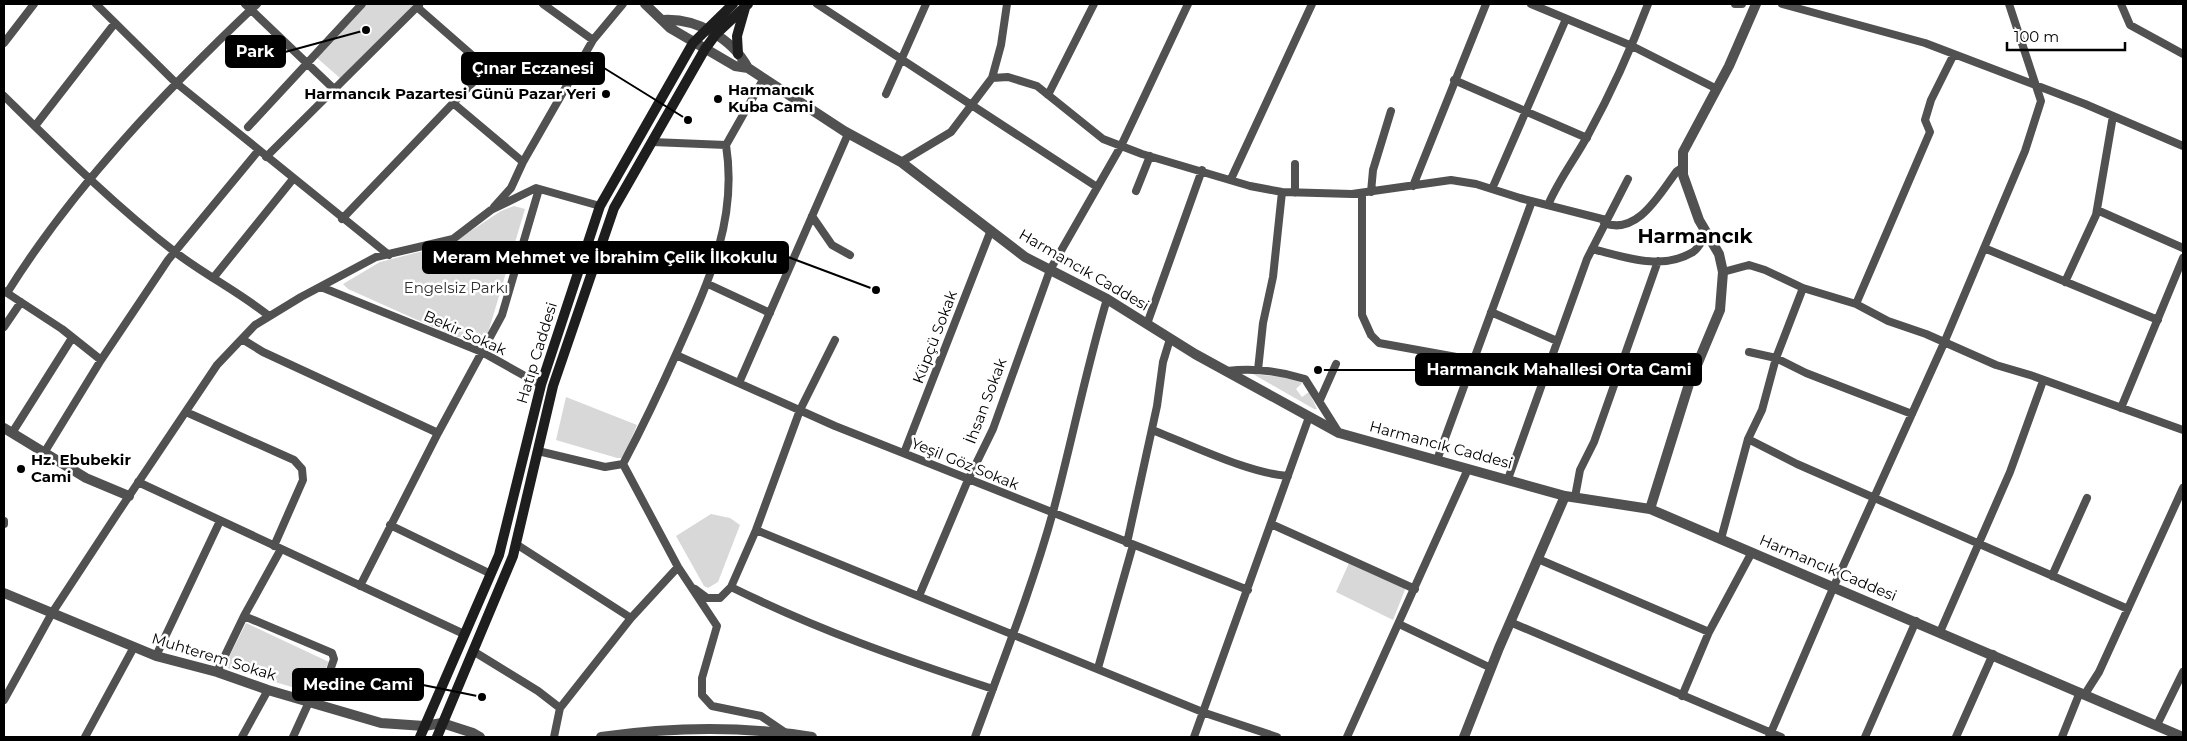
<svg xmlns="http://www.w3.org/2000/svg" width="2187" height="741" font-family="Montserrat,sans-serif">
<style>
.green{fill:#d8d8d8}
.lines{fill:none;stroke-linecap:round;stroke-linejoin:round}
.minor{stroke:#515151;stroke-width:8}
.tertiary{stroke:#515151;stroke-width:10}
.secondary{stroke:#1e1e1e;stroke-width:10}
.poi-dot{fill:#000;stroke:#fff;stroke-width:2}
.labels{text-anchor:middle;stroke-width:5;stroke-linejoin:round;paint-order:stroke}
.poi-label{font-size:15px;font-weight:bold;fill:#000;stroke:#fff;text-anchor:start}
.street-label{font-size:15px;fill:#000;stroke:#fff}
.park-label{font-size:15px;fill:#2f2f2f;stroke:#fff}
.district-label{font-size:20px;font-weight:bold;fill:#000;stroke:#fff}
.leader{fill:none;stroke:#000;stroke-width:2}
.callout-dot{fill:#000;stroke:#fff;stroke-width:2}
.callout{fill:#000;stroke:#000;stroke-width:2}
.callout-label{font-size:16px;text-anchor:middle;font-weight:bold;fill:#fff}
</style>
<rect width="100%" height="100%" fill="#fff"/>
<path class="green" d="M367,4h49l-75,75 -25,-22z
M514,206l11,3 -37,124 -7,8 -28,-5 -105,-47 -5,-5 37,-22 71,-18 50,-33z
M1253,374l39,4 10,5 -6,6 6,8 7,-5 8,17h-3z
M566,397l71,28 -14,33h-6l-61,-18z
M711,514l19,4 10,7 -22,57 -10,6 -4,-2 -28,-50z
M1349,563l57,24 -13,33 -57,-28z
M246,623l83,39 -17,31 -88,-26z"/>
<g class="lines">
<path class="minor" d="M96,4l79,78 214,173
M245,4l90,86
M543,4l50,36
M817,4l280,183
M1531,4l101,42 85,43
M1735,4h7
M1782,4l143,39 160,61 98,42
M2121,4l9,21 53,29
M4,43l30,-39
M992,78l16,-1 29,9 66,53 39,15 108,32 32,6 70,2 99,-14 25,4 44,14 86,22
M1454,80l133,58
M886,94l40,-90
M1048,95l46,-91
M4,96c55,54 110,109 171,156 30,23 64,40 94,64
M453,103l70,59
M35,126l80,-103
M248,127l114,-123
M652,142l74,3 38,-67
M266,157l153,-152
M901,162l50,-30 41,-54 9,-33 6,-41
M1231,179l81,-175
M1413,186l73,-182
M1492,189l74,-170
M1136,191l14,-35
M1371,192l2,-22 18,-59
M1295,193v-29
M1362,193v122l9,20 8,8 94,17
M1548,205c11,-26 27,-46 40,-70 23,-42 43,-86 60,-131
M494,207l17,-19 12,-26 70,-122 30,-36
M2097,210l86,38
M812,216l20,29 18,10
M342,219l139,-145v-11l-64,-56
M1604,223c34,13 56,-30 73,-52l6,-4
M1984,248l174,72
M1592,249c33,8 69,22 101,3 6,-4 10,-13 14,-19
M1723,272l26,-7 16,5 38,18 53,16 32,17 38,13 70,31 37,11 150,54
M214,277l79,-98
M2065,282l31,-67 17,-99
M708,284l62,29
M321,287l161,65 59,33
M4,291l58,38 39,31
M7,293c66,-106 160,-204 250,-289
M1856,304l74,-172 -5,-12 6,-20 23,-46
M1491,312l66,29
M1147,324l55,-154
M4,327l17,-25
M242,339l21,13 175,81
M1749,352l27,6 30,15 106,41
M676,355l159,71 413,164
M1258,370l5,-47 10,-46 9,-85
M1227,371c27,-3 53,0 78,8l34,54
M739,383l109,-249
M1320,400l16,-36
M2121,408l62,-150
M186,412l108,48 8,9 1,11 -29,66
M1152,430c40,15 95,43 136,46
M12,433l60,-95
M1748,439l49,25 331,145
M538,451l67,16 18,-3c20,-38 38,-76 55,-114 30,-67 60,-130 48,-205
M44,453l57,-93 67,-100 90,-109
M904,453l87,-223
M1437,460l95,-259
M623,464l55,103 39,59 -15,52v17l10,11 49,10 25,17
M1508,479l79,-220 41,-80
M138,482l326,152
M1575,497l5,-27 14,-28 64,-181
M4,521v3
M1271,524l144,65
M390,525l101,49
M756,530l449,183 72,24
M1721,539l27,-100 14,-29 14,-52 27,-70
M1127,543l30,-137 6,-44 7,-23
M516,544l115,74
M1538,559l171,73
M2052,576l35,-78
M360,586l78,-153 64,-118 37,-126
M731,587c87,43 170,72 262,102
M695,589l12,9h13l11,-11 25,-57 44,-120 35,-70
M919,596l49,-116 25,-51 57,-159 71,-124 67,-142
M244,616l88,37 2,6 -16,46
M1510,622l271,115
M1399,624l92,44
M1940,632l70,-160 33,-91
M473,651l65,40 22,17
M156,656l64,-135
M1098,668l35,-123
M217,672l27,-56 37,-67
M2085,694l14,-22 84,-184
M1682,696l27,-64 43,-80
M4,700l48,-87 65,-99 100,-149 38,-40 46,-28 75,-40 77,-18 38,-29 45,-22 64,18
M2157,725l26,-53
M85,737l49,-90
M242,737l26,-47
M293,737l16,-35
M554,737l6,-29 71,-90 47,-51
M975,737c27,-74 57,-149 78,-225 19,-71 33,-143 54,-213
M1194,737l115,-320
M1347,737l121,-268
M1769,737l65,-151 110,-243 81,-192 16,-50 -32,-97
M1865,737l51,-116
M1956,737l37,-83
M2062,737l18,-45"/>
<path class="tertiary" d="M645,4l25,24 65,38 13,2 96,63 57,31 124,95 82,42 88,55 144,79 226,63 85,13 533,228
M663,20c33,-2 69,18 85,48
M4,428l82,50 43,18
M1650,509l39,-125 31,-74 3,-38 -4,-18 -20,-34 -16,-45v-23l46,-86 27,-62
M4,593l152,63 61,16 51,18 113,33 43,3 18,-3 31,10 7,4
M601,737c70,-10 142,-11 211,0
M1464,737l35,-89 66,-152"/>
<path class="secondary" d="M738,54l-1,-18 8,-28
M420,737l79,-182 42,-170 59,-179 93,-163 40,-39
M437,737l76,-181 40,-170 61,-178 91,-159 11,-15 32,-30"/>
</g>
<g class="poi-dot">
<circle cx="606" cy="94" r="5"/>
<circle cx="718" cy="99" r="5"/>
<circle cx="21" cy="469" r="5"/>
</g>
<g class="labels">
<g class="poi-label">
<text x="728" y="95">Harmancık<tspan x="728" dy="17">Kuba Cami</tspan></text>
<text x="596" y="99" text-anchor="end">Harmancık Pazartesi Günü Pazar Yeri</text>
<text x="31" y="465">Hz. Ebubekir<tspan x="31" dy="17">Cami</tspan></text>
</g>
<g class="street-label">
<text transform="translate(1084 270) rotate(30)" y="5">Harmancık Caddesi</text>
<text transform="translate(465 333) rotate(24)" y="5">Bekir Sokak</text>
<text transform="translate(935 337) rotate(-69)" y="5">Küpçü Sokak</text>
<text transform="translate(537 353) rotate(-73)" y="5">Hatıp Caddesi</text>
<text transform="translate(986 401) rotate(-69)" y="5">İhsan Sokak</text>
<text transform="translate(1441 445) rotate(15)" y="5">Harmancık Caddesi</text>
<text transform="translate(965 464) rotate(22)" y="5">Yeşil Göz Sokak</text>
<text transform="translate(1828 568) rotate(23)" y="5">Harmancık Caddesi</text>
<text transform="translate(214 657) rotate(17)" y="5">Muhterem Sokak</text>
</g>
<g class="park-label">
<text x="456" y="293">Engelsiz Parkı</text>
</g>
<g class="district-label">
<text x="1695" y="243">Harmancık</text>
</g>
</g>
<path class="leader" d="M366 30L285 52M688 120L604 68M876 290L788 257M1318 370L1416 370M482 697L423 685"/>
<g class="callout-dot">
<circle cx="366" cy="30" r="5"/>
<circle cx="688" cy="120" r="5"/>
<circle cx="876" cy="290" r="5"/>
<circle cx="1318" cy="370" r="5"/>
<circle cx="482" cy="697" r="5"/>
</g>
<g class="callout">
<rect x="226" y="36" width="59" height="31" rx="5"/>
<rect x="462" y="53" width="142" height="31" rx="5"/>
<rect x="423" y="242" width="365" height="31" rx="5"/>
<rect x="1416" y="354" width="285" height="31" rx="5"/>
<rect x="293" y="669" width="130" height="31" rx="5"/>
</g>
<g class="callout-label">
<text x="255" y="57">Park</text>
<text x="533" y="74">Çınar Eczanesi</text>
<text x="605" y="263">Meram Mehmet ve İbrahim Çelik İlkokulu</text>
<text x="1559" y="375">Harmancık Mahallesi Orta Cami</text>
<text x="358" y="690">Medine Cami</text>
</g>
<rect width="2187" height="741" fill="none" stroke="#000000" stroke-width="10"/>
<path d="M2007 42v8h118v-8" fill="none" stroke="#000000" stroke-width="2.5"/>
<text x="2014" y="42" font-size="15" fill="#000000" stroke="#ffffff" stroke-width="4" paint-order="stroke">100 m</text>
</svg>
